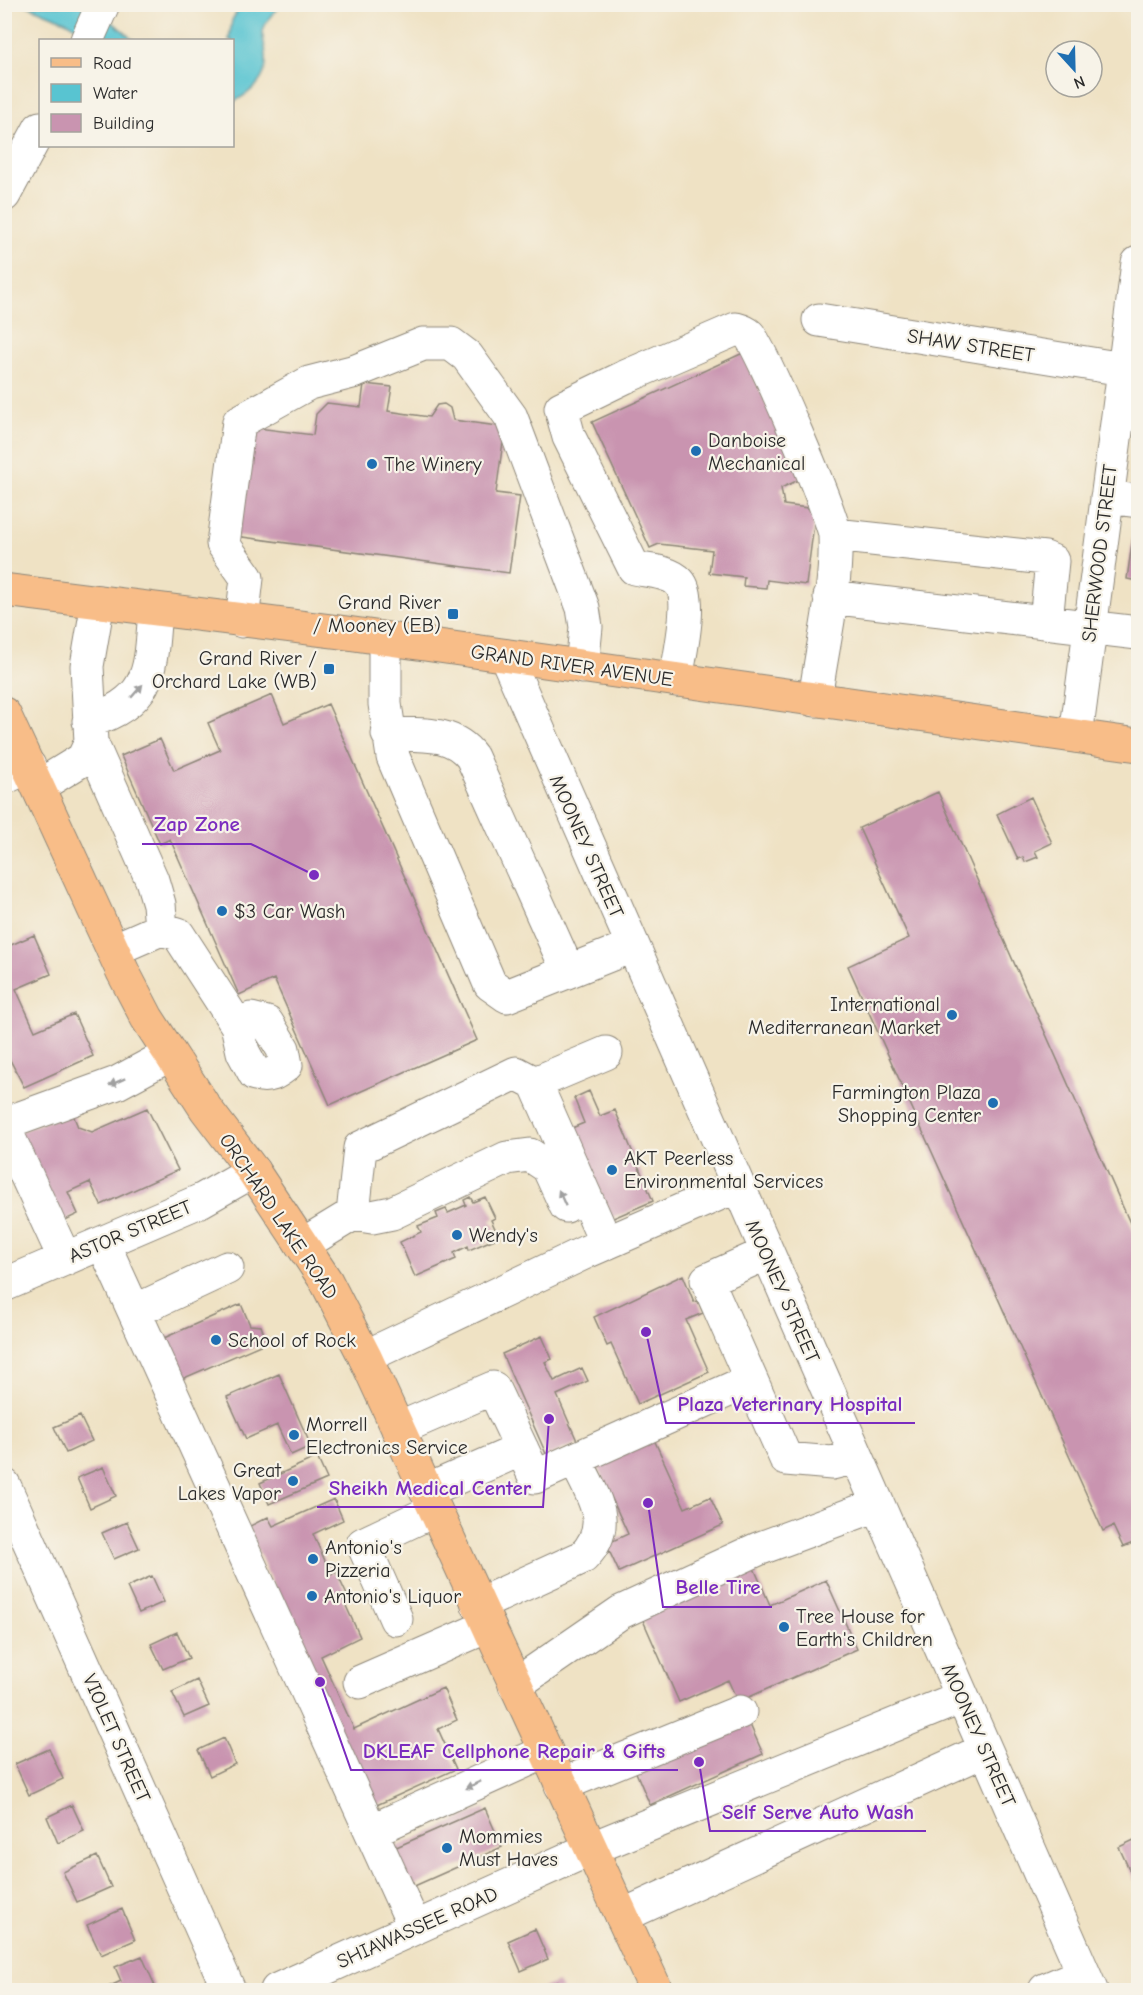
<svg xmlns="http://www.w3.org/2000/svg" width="1143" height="1995" font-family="'Comic Neue',sans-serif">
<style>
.water{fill:#58c4d1;stroke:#42787e;stroke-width:1.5}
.building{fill:#c994b0}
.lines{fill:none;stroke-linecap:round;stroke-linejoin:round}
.minor-casing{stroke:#8d8678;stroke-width:35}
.major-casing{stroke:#8d8678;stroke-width:35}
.minor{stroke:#fff;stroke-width:33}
.major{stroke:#f8bd88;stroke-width:33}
.oneway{fill:#a0a0a0}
.poi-dot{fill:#1f6fb2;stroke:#f7f3e8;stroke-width:2}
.labels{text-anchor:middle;stroke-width:4.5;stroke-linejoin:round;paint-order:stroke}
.street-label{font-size:20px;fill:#2b2b2b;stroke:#f7f3e8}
.poi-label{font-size:20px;fill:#2b2b2b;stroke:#f7f3e8;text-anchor:start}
.leader{fill:none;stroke:#7b2cbf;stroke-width:2}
.callout-dot{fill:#7b2cbf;stroke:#f7f3e8;stroke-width:2}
.callout-label{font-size:21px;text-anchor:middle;font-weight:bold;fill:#7b2cbf;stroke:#f7f3e8;stroke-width:4.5;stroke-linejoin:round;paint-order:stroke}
</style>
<rect width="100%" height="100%" fill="#f7f3e8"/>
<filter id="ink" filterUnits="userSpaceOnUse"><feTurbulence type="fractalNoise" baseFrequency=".0167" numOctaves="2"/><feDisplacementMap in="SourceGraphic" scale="12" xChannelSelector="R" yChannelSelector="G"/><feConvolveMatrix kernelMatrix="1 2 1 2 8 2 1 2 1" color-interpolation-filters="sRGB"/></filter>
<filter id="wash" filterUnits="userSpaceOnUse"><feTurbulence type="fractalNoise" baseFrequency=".008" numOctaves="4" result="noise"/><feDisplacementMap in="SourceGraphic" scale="24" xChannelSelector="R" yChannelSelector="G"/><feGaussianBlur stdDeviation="1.35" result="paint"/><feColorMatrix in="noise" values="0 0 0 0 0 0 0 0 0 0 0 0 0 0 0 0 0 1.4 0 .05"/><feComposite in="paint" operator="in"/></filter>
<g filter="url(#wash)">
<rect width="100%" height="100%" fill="#efe2c4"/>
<path class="water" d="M26,5h66l42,35h-41l-23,-17z
M241,5h41c-8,7 -17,15 -19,27 -1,7 3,16 3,24 2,24 -14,36 -33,46l-1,-62h-3l3,-20z"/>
<g id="blocks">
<path class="building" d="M743,353l58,126 -20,9 3,17 32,4 -10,76 -39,-5 -1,8 -23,-2 1,-9 -35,-4 3,-23 -53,-6 -9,4 -58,-126z
M364,384l28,3 -4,24 41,6 8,-12 7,-1 6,4 3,12 52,7 -9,66 24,3 -11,77 -274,-37 15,-109 63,8 3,-21 11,-11 34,4z
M1137,508h1v73l-11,-2z
M272,695l12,28 44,-19 149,336 -147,65 -56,-126 -35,16 -69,-156 -10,5 -39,-88 39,-17 14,31 46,-20 -12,-27z
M938,792l200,449v300l-15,6 -10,-21 -10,5 -255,-565 61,-28 -50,-110z
M1031,797l21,46 -17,8 3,6 -13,5 -2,-5 -5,2 -21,-45z
M34,935l17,39 -35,15 19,42 39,-17 19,42 -69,31 -20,-39v-100z
M589,1091l11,25 15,-6 38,91 -42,18 -39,-91 12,-5 -10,-25z
M147,1108l31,62 -77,35 -11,-23 -22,10 10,22 -21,10 -41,-91 56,-21 6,15 14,5z
M470,1197l3,5 12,-5 10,21 -4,2 8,17 -30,13 -1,-4 -14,7 2,6 -41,18 -15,-35 21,-10 -3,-6 20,-8 -2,-5 10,-4 2,4 18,-8 -2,-5z
M683,1275l11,27 4,-1 5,12 -17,7 23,52 -71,32 -27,-60 -4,2 -13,-29z
M241,1304l9,21 11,1 6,16 -85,37 -18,-41z
M542,1336l10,23 -7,3 9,19 28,-13 6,13 -31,14 21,48 -31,13 -45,-102z
M279,1374l32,72 -20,9 -14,-30 -31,14 -19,-42z
M80,1416l12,25 -26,12 -12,-26z
M652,1435l33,73 25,-11 13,28 -104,47 -13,-28 22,-10 -33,-73z
M317,1457l10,22 -58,25 -9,-21z
M103,1467l13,29 -26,12 -13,-30z
M334,1499l9,21 -30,14 18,40 5,-2 11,23 -5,2 18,40 -39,19 33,73 89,-41 14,32 -19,9 18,40 -88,40 -120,-282 20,-10 5,9z
M127,1522l12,26 -25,11 -12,-26z
M754,1568l16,37 56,-25 31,69 -119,53 -10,-22 -49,22 -37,-84z
M152,1576l12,26 -25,11 -12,-26z
M177,1632l12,26 -26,11 -12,-25z
M197,1680l12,26 -25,11 -12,-25z
M748,1720l15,34 -113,51 -15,-35z
M224,1738l11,26 -25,12 -12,-26z
M49,1749l14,30 -34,16 -14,-31z
M72,1805l12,26 -26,12 -11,-26z
M485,1808l17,39 -92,41 -18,-39z
M1138,1838v51l-19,-42z
M97,1856l14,31 -34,15 -14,-30z
M122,1909l13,31 -34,15 -14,-30z
M535,1929l13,30 -27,12 -13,-30z
M142,1956l13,30 -11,4h-35l-1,-3 13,-6 -6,-14z
M558,1982l4,8h-24z"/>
</g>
</g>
<g filter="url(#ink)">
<use href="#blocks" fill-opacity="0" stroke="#8d8678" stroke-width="1.5"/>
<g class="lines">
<g class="minor-casing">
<path id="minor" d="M87,40l16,-36
M4,195l36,-67
M819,320l304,49
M1107,497l31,4
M835,535l210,23 7,3 -6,61
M830,597l308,36
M98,602l-11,64 4,76 61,138 7,24 2,25
M242,621l5,-43 -24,-34 16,-122 70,-39 47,-12 67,-27h28l16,12 44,61 72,191 3,19 -4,40
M385,639v65l8,53 97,227 17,12 125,-50
M506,656l585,1334
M676,680c3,-22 18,-82 3,-98 -10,-11 -31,-11 -45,-14l-65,-131 -8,-29 64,-31 111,-48c4,1 10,3 13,6 12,12 85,183 86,201 2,54 -13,110 -20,164
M89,721c65,-20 61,-53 66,-111
M388,734c31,1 64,-4 84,23l96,214
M1076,736l62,-473
M4,778l25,-12
M39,786l44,-27 8,-17
M113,950l48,-21 17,5 59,91 6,27 12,22c14,4 21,-1 31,-9l-3,-16 -16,-26 -16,-4 -14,6
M535,1083l71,-30
M4,1124l113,-41 52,-28
M4,1127l61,132
M353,1214l7,-66 156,-75 19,10 71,160
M103,1243l312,685
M302,1245l51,-31 19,3 20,-4 115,-55 23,-3 18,12 18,39
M767,1253l-60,27 79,179 46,4 24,-6
M4,1285l198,-85 51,-29
M135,1311l92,-43
M365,1357l221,-105 151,-66
M398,1429l95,-41 42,89 216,-97
M4,1485l225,505
M426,1491l96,-42
M478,1605l105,-48c33,-33 8,-63 -8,-98
M396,1619l-33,-75 72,-34
M360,1682l128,-56
M515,1685l106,-73 137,-63 119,-44
M561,1785l179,-73
M371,1831l174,-79
M622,1916l363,-166
M277,1990l313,-141 372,-152
M1045,1990l38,-16"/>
</g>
<g class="major-casing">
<path id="major" d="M4,590l336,42 798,113
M4,714l119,258 24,46 59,91 47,62 73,110 39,76 291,633"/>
</g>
<use href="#minor" class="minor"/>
<use href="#major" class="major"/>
</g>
<defs><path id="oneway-solid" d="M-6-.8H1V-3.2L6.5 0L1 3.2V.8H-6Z" transform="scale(1.5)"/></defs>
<g class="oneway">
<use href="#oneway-solid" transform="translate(137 691) rotate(-49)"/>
<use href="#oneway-solid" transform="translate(117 1082) rotate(156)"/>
<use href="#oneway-solid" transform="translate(562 1198) rotate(-114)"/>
<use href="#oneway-solid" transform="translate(473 1785) rotate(155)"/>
</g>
</g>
<g class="poi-dot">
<circle cx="696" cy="451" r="6"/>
<circle cx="372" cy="464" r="6"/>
<rect x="447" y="608" width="12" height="12" rx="3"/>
<rect x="323" y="663" width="12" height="12" rx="3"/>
<circle cx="222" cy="911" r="6"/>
<circle cx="952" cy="1015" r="6"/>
<circle cx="993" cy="1103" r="6"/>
<circle cx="612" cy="1170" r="6"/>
<circle cx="457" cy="1235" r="6"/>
<circle cx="216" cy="1340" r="6"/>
<circle cx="294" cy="1435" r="6"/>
<circle cx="293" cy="1481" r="6"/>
<circle cx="313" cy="1559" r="6"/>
<circle cx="312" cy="1596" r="6"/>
<circle cx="784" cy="1627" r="6"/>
<circle cx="447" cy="1848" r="6"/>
</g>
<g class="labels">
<g class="street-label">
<text transform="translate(971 345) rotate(9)" y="7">SHAW STREET</text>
<text transform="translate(1099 553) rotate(-83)" y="7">SHERWOOD STREET</text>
<text transform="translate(572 665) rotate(8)" y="7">GRAND RIVER AVENUE</text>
<text transform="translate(587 846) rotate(66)" y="7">MOONEY STREET</text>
<text transform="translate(279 1216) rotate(56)" y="7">ORCHARD LAKE ROAD</text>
<text transform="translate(130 1231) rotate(-23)" y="7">ASTOR STREET</text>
<text transform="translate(783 1291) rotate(66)" y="7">MOONEY STREET</text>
<text transform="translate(979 1735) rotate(66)" y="7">MOONEY STREET</text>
<text transform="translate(117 1738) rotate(66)" y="7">VIOLET STREET</text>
<text transform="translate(417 1927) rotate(-24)" y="7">SHIAWASSEE ROAD</text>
</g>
<g class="poi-label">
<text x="708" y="447">Danboise<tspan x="708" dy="23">Mechanical</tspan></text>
<text x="384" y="471">The Winery</text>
<text x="441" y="609" text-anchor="end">Grand River<tspan x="441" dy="23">/ Mooney (EB)</tspan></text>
<text x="317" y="665" text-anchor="end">Grand River /<tspan x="317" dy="23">Orchard Lake (WB)</tspan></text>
<text x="234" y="918">$3 Car Wash</text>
<text x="940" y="1011" text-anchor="end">International<tspan x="940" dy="23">Mediterranean Market</tspan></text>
<text x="981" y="1099" text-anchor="end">Farmington Plaza<tspan x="981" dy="23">Shopping Center</tspan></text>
<text x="624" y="1165">AKT Peerless<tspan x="624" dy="23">Environmental Services</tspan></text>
<text x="469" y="1242">Wendy's</text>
<text x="228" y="1347">School of Rock</text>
<text x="306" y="1431">Morrell<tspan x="306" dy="23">Electronics Service</tspan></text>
<text x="281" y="1477" text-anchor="end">Great<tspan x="281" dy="23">Lakes Vapor</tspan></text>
<text x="325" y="1554">Antonio's<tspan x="325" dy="23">Pizzeria</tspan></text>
<text x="324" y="1603">Antonio's Liquor</text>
<text x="796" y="1623">Tree House for<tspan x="796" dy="23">Earth's Children</tspan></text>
<text x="459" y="1843">Mommies<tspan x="459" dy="23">Must Haves</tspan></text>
</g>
</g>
<path class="leader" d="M314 875L251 844H142M646 1332L666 1423H915M549 1419L543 1507H317M648 1503L663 1607H772M320 1682L351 1770H678M699 1762L710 1831H926"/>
<g class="callout-dot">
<circle cx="314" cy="875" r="6"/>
<circle cx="646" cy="1332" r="6"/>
<circle cx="549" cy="1419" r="6"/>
<circle cx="648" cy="1503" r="6"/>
<circle cx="320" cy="1682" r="6"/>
<circle cx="699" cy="1762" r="6"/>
</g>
<g class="callout-label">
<text x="197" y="831">Zap Zone</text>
<text x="790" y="1411">Plaza Veterinary Hospital</text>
<text x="430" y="1495">Sheikh Medical Center</text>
<text x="718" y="1594">Belle Tire</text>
<text x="514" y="1758">DKLEAF Cellphone Repair &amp; Gifts</text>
<text x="818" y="1819">Self Serve Auto Wash</text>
</g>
<rect width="1143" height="1995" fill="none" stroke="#f7f3e8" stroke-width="24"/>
<rect x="39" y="39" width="195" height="108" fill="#f7f3e8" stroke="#a5a39c" stroke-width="1.5"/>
<rect x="51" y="58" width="30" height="9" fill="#f8bd88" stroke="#a5a39c" stroke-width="1.5"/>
<text x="93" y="69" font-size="18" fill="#2b2b2b">Road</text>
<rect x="51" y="84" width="30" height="18" fill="#58c4d1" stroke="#a5a39c" stroke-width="1.5"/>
<text x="93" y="99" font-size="18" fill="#2b2b2b">Water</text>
<rect x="51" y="114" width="30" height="18" fill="#c994b0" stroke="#a5a39c" stroke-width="1.5"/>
<text x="93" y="129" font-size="18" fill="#2b2b2b">Building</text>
<g transform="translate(1074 69) rotate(158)"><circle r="28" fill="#f7f3e8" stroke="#a5a39c" stroke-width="1.5"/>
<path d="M0-4.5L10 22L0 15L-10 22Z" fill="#1f6fb2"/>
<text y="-9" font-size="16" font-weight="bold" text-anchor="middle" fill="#2b2b2b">N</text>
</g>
</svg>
